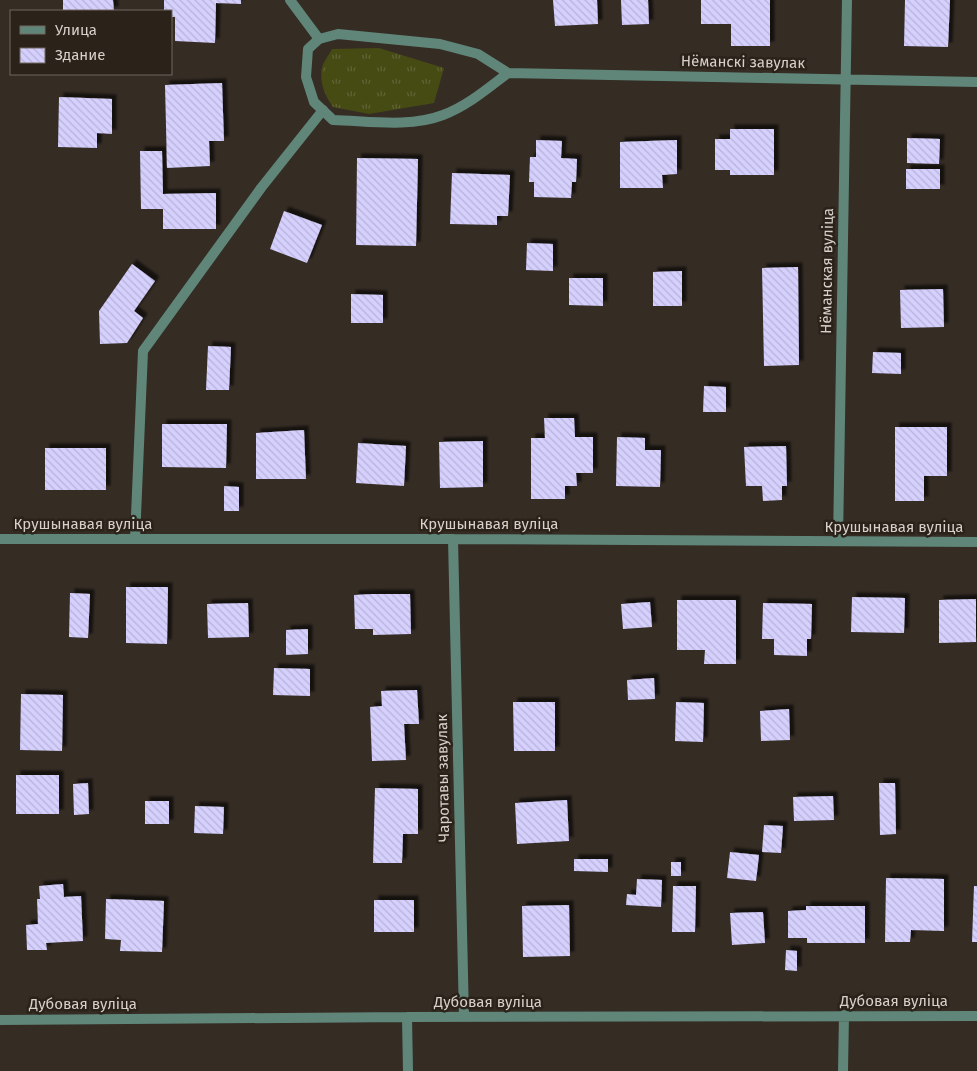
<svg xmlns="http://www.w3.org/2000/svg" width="977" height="1071" font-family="'Fira Sans',sans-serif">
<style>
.grass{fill:url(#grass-tufts)}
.building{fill:url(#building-back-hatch);filter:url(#shadow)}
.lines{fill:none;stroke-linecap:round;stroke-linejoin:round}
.lane{stroke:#60867a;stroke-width:10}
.street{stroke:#60867a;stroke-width:10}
.labels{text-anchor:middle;stroke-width:5;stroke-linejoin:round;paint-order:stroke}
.street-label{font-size:15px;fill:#d7d0cb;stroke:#2b221a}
</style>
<defs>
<pattern id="grass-tufts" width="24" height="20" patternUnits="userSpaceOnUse" patternTransform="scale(1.25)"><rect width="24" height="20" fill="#464a13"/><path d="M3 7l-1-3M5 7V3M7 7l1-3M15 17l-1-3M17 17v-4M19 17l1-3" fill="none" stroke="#606334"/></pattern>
<pattern id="building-back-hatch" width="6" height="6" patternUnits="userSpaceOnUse" patternTransform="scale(1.25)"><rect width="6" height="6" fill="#d5d0fd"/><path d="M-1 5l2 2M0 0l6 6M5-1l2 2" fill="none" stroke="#b7b3d7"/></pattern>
<filter id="shadow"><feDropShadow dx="4.5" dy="-4.5" stdDeviation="1" flood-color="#0009"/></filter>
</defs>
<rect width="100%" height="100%" fill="#352c24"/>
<path class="grass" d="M379,48l65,20 -10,35 -65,11 -36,-7c-8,-11 -14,-25 -11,-39 1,-6 7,-13 10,-19z"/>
<path class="building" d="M63,0h50l1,11h-51z
M164,0h77v4l-25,-1 -1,40 -40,-2v-24h-4v-6h-7z
M553,0h44l1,24 -43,2z
M621,0h27l1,24 -27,1z
M701,0h69v46h-39v-22h-30z
M905,0h45l-2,47 -44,-1z
M222,83l2,58h-15l1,25 -43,2 -2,-83z
M59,97l53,2v35l-15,-1v15l-39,-1z
M730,129h44v46h-44v-5h-15v-31h15z
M907,138l33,1 -1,25 -32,-1z
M536,140l26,1 -1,17 16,1 -1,23h-4l-1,16 -37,-1v-15h-5l1,-25h6z
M677,140v34l-15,1 1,13h-43v-46z
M140,151h22l1,43 53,-1v36h-53v-20h-22z
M357,158l61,1 -2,87 -60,-1z
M906,169h34v20h-34z
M452,173l58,2 -2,41h-11v9l-47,-1z
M284,211l38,14 -15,38 -37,-14z
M527,243l26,1v27l-27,-1z
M132,264l23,17 -21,30 9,7 -16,25 -27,1 -1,-33z
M798,267l1,98 -35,1 -2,-98z
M682,271v35h-29v-34z
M569,278h34v28l-34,-1z
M943,289l1,38 -43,1 -1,-38z
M351,294l32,1v28h-32z
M208,346l23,1 -2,43h-23z
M873,352l28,1v21l-29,-1z
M704,386l22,1v25h-23z
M544,418h30l1,19h18v36h-17l1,13h-12v13h-34v-61h14z
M162,424h65l-1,44 -64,-1z
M895,427h52v49h-23v25h-29z
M304,430l2,49h-50v-46z
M617,437l28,1v12h16l-1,37 -44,-1z
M483,441v46l-43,1 -1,-46z
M358,443l48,3 -2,40 -48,-3z
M786,446l1,40h-5v14l-19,1 -1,-15h-16l-2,-39z
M45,448h61v42h-61z
M224,486l15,1v24h-15z
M126,587h42l-1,57 -41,-1z
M70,593l20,1 -2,44 -19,-1z
M373,594h37l1,40 -38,1v-6h-18l-1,-34z
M852,597l53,1 -1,35 -53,-1z
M976,599v43l-37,1v-43z
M677,600h59v64h-32l1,-14h-28z
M650,602l2,25 -29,2 -2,-25z
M248,603l1,34 -41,1 -1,-34z
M763,603l49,1 -1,35h-4v17l-33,-1v-16h-12z
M308,629v25l-22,1v-25z
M274,668l36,1v27l-37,-1z
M654,678l1,21 -27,1 -1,-20z
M417,690l2,34h-15l2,36 -34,1 -2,-54 12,-1 -1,-15z
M21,694l42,1 -1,56 -42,-1z
M513,702h42v49h-41z
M676,702l28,1 -1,39 -28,-1z
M789,709l1,31 -29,1 -1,-30z
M16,775h43v39h-43z
M88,783l1,31 -15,1 -1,-31z
M879,783h16l1,51 -16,1z
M375,788l43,1v45h-15l-1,29h-29z
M833,796l1,24 -40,1 -1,-24z
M567,800l2,41 -52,3 -2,-41z
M145,801h24v23h-24z
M195,806l29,1 -1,27 -29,-1z
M764,825l19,1 -2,27 -19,-1z
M730,852l29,3 -3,26 -29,-3z
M574,859h34v13l-34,-1z
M671,862h10v14h-10z
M886,878l58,1v52l-33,-1 -1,12h-25z
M637,879l25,1 -1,27 -35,-2 1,-11 9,1z
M63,884l1,13 17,-1 2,45 -37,2 1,7h-20l-1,-25 12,-1 -1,-25h3l-1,-13z
M673,886h23l-1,46h-23z
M974,886h3v56h-5z
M106,899l58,2 -2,51 -42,-1 1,-11 -16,-1z
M374,900h40v32h-40z
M569,905l1,51 -47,1 -1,-51z
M806,906h59v37h-58v-5h-19v-27l18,-1z
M763,912l2,31 -33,2 -2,-32z
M786,950l11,1v20l-12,-1z"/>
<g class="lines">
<path class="lane" d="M290,0l29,39
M135,539l8,-188 118,-163 62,-78"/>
<path class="street" d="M508,73c-21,16 -41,33 -65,42 -34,13 -74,6 -110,5l-19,-18 -8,-25 2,-28 11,-10 19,-5 102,10 38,10 30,19 469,9
M0,539h453l524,3
M453,539l11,478
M838,541l9,-541
M407,1017l1,54
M0,1020l407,-3 570,-1
M843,1071l1,-56"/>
</g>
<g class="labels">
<g class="street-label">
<text transform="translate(743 62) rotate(1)" y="5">Нёманскі завулак</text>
<text transform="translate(827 271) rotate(-89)" y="5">Нёманская вуліца</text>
<text x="83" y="529">Крушынавая вуліца</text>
<text x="489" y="529">Крушынавая вуліца</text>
<text x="894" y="532">Крушынавая вуліца</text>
<text transform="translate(443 778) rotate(-91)" y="5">Чаротавы завулак</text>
<text x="894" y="1006">Дубовая вуліца</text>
<text x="488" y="1007">Дубовая вуліца</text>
<text x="83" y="1009">Дубовая вуліца</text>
</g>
</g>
<rect x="10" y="10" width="162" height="65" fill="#2b221a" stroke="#706861"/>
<rect x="20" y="26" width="25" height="8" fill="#60867a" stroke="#706861"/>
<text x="55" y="35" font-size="15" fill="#d7d0cb">Улица</text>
<rect x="20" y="48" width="25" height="15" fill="url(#building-back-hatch)" stroke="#706861"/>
<text x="55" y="60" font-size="15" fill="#d7d0cb">Здание</text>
</svg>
